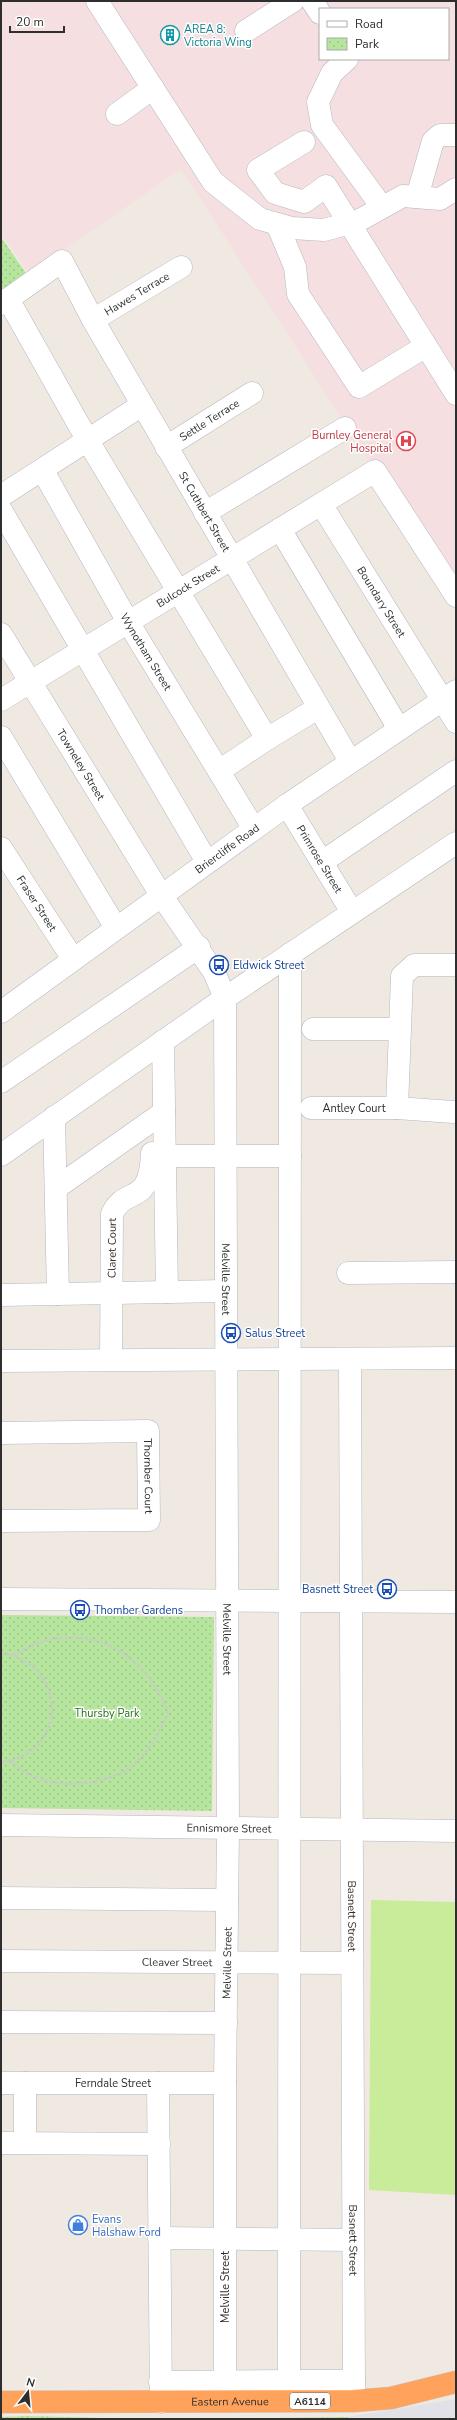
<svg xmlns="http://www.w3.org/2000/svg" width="457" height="2420" font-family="'Nunito Sans',sans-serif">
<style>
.industrial{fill:#e3e1e8}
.medical{fill:#f5dfe0;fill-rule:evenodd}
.forest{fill:url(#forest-crowns)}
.park{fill:url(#park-dots)}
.pitch{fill:#c9ec9a}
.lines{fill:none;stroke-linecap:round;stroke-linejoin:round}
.minor-casing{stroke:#b4b7c1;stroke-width:23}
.highway-casing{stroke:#c9c9c9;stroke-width:23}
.path{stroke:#c9c9c9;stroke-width:2.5;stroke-dasharray:3 2;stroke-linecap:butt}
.minor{stroke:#fff;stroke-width:22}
.highway{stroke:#ffa35c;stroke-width:22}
.labels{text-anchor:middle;stroke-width:3;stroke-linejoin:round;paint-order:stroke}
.shield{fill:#fff;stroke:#6d6d6d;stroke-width:1}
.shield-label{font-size:10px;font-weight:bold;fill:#2e2e2e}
.culture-label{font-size:11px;fill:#0d838f;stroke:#fff;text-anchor:start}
.street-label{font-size:11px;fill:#2e2e2e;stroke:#fff}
.health-label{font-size:11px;fill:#be3a42;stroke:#fff;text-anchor:end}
.transit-label{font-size:11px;fill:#164399;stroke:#fff;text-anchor:start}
.park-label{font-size:11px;fill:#2c6e1b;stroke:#fff}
.shop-label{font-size:11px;fill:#366cbe;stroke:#fff;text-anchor:start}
</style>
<defs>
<pattern id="forest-crowns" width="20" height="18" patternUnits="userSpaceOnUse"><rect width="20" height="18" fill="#b6e59e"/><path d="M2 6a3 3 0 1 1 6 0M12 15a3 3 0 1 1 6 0" fill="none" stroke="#9dc588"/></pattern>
<pattern id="park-dots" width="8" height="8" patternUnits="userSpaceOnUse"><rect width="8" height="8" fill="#b6e59e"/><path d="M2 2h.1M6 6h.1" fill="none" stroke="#9dc588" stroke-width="1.8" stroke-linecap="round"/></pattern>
</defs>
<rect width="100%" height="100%" fill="#efe9e1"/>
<path class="industrial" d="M456,2399v20h-109v-2z"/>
<path class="medical" d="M1,1h455v595l-275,-427 -152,105 -28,-41zM320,9h128v50h-128z"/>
<path class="forest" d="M28,2416l114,3h-141v-2z
M348,2417v2h-159z"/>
<path class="park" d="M1,237l31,45 -31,22z
M1,1615l213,2 -2,194 -211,-3z"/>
<path class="pitch" d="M371,1900l85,2v293l-87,-5z"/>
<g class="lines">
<g class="minor-casing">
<g id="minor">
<path d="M97,1l116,181 47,37 32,9 32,2 34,-9 45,-25 37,3 16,-10"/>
<path d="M312,1l8,12"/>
<path d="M246,31l47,-30"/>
<path d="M347,59l-15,14 -14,29 4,23 60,82"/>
<path d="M117,114l36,-26"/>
<path d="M304,142l-46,28 17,23 29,9 22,-16 130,208"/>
<path d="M417,197l16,-56 7,-6h16"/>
<path d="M277,224l18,43 3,27 61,93 67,-41"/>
<path d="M8,299l80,142 179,298 51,-31"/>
<path id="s1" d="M1,304l61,-43 31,59 257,441"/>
<path id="s2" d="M93,320l88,-53"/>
<path id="s3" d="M166,447l86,-54"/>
<path id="s4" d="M43,471l85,151 126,207"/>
<path d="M1,496l141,-91"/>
<path id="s5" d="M321,504l135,218"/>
<path d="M1,510l206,352"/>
<path d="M205,513l140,-85"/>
<path d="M280,529l119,200"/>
<path id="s6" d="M1,634l160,261 53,77 11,26 3,831 -3,254v318"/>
<path id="s7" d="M1,700l374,-229 81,125"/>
<path d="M1,737l115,191"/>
<path d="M219,771l48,-32"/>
<path id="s8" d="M287,805l65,107"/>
<path id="s9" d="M1,848l72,111"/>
<path d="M322,862l134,-91"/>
<path d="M290,954l-1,1427h65"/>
<path id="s10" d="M1,1012l286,-207 169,-114"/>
<path d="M313,1029h86"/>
<path d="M163,1041l4,251"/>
<path d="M1,1082l198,-135"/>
<path id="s11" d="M311,1108h86"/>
<path d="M453,1112l-56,-4 5,-132 12,-11h42"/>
<path d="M54,1117l4,177"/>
<path d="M1,1155l224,-157 231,-155"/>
<path d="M165,1156h125"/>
<path d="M56,1188l108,-76"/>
<path d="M348,1273l108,-1"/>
<path d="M1,1295l224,-4"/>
<path id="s12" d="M350,1359l4,1037"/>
<path id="s13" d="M111,1360l1,-146c13,-29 38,-6 40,-61"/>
<path d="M1,1361l455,-3"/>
<path id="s14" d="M1,1433l147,-2 1,89 -148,1"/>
<path d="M1,1599l455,3"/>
<path id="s15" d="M1,1825l455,6"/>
<path d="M1,1898l226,2"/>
<path id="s16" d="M1,1961l351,2"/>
<path d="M1,2022l225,1"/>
<path id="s17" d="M1,2083h224"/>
<path d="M158,2083l3,319"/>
<path d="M1,2143l158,1"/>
<path d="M25,2143v-60"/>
<path d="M159,2238l194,2"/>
<path d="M160,2382l129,-1"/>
</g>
</g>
<g class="highway-casing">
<g id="highway">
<path id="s18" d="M1,2402l353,-1 37,-3 65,-16"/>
</g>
</g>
<path class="path" d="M1,1653c68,10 68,102 0,109
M10,1761c6,4 12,10 18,13 28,15 77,12 103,-7 18,-15 29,-34 37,-55 -19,-49 -60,-82 -115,-73 -13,2 -27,10 -40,16"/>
<use href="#minor" class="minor"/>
<use href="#highway" class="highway"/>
</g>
<defs>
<g id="building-ring" transform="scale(1)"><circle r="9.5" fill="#fff" stroke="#0f9aa8" stroke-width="1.5"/><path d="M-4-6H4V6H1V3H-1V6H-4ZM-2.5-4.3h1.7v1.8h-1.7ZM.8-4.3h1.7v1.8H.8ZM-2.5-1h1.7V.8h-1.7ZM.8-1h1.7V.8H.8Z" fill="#0f9aa8"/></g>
<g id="hospital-ring" transform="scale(1)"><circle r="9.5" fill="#fff" stroke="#e0444e" stroke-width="1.5"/><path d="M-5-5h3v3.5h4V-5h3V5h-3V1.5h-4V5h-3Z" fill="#e0444e"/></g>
<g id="bus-ring" transform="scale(1)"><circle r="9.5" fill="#fff" stroke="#1a4fb4" stroke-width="1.5"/><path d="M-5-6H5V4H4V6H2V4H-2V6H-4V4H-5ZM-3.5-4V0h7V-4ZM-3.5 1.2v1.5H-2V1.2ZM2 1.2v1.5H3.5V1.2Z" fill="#1a4fb4"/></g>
<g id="shop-ring" transform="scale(1)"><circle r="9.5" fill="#fff" stroke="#3f7fe0" stroke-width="1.5"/><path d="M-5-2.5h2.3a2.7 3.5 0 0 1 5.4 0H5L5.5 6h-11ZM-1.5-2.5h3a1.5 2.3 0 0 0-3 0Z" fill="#3f7fe0"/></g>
</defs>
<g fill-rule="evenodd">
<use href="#building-ring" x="170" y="35"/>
<use href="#hospital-ring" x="406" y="441"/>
<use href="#bus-ring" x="219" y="965"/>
<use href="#bus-ring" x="231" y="1333"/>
<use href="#bus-ring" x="387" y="1589"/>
<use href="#bus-ring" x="80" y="1610"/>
<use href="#shop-ring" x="78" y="2225"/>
</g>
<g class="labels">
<rect class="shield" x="290" y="2393" width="40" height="16" rx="3"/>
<g class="shield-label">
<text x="310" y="2405">A6114</text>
</g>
<g class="culture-label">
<text x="184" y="33">AREA 8:<tspan x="184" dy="13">Victoria Wing</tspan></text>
</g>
<g class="street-label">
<text dy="4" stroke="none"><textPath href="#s2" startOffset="51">Hawes Terrace</textPath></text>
<text dy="4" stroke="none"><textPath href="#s3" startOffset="51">Settle Terrace</textPath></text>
<text dy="4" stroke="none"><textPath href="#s1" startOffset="363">St Cuthbert Street</textPath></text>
<text dy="4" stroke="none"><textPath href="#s7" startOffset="219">Bulcock Street</textPath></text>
<text dy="4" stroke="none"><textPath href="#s5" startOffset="115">Boundary Street</textPath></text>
<text dy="4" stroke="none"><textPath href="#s4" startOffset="208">Wynotham Street</textPath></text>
<text dy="4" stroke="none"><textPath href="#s6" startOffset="153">Towneley Street</textPath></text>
<text dy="4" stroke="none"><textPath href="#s10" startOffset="279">Briercliffe Road</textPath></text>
<text dy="4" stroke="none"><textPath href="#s8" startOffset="63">Primrose Street</textPath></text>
<text dy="4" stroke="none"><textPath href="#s9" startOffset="66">Fraser Street</textPath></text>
<text dy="4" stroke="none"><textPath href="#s11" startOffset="43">Antley Court</textPath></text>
<text dy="4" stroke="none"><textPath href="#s13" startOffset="112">Claret Court</textPath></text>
<text dy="4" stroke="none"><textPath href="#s6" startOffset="709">Melville Street</textPath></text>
<text dy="4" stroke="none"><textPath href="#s14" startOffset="192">Thornber Court</textPath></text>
<text dy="4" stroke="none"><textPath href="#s6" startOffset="1069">Melville Street</textPath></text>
<text dy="4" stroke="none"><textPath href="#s15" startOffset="228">Ennismore Street</textPath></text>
<text dy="4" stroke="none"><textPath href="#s12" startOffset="557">Basnett Street</textPath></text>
<text dy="4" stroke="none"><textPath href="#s16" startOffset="176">Cleaver Street</textPath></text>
<text transform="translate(227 1963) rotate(-89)" y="4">Melville Street</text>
<text dy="4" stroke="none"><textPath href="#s17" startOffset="112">Ferndale Street</textPath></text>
<text dy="4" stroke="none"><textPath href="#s12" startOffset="881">Basnett Street</textPath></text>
<text transform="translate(225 2287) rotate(-90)" y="4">Melville Street</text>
<text dy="4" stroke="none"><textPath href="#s18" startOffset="229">Eastern Avenue</textPath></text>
</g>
<g class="health-label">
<text x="392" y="439">Burnley General<tspan x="392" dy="13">Hospital</tspan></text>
</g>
<g class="transit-label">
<text x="233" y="969">Eldwick Street</text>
<text x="245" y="1337">Salus Street</text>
<text x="373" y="1593" text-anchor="end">Basnett Street</text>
<text x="94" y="1614">Thomber Gardens</text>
</g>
<g class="park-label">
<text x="107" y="1717">Thursby Park</text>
</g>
<g class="shop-label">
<text x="92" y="2223">Evans<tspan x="92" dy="13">Halshaw Ford</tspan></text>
</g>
</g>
<rect width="457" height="2420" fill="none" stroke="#2e2e2e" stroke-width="4"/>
<rect x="319" y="8" width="130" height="52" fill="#ffffff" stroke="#ababab"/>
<rect x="327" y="21" width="20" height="6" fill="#ffffff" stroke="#ababab"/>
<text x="355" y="28" font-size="12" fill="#2e2e2e">Road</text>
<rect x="327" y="38" width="20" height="12" fill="url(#park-dots)" stroke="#ababab"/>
<text x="355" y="48" font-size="12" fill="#2e2e2e">Park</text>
<g transform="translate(28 2392) rotate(16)" stroke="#ffffff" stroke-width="3" paint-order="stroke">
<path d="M0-3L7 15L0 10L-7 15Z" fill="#2e2e2e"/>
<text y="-6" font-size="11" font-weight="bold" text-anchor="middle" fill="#2e2e2e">N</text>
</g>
<path d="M10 26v6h54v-6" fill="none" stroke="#2e2e2e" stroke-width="2"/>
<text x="16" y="26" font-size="12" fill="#2e2e2e" stroke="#ffffff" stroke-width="3" paint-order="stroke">20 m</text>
</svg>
